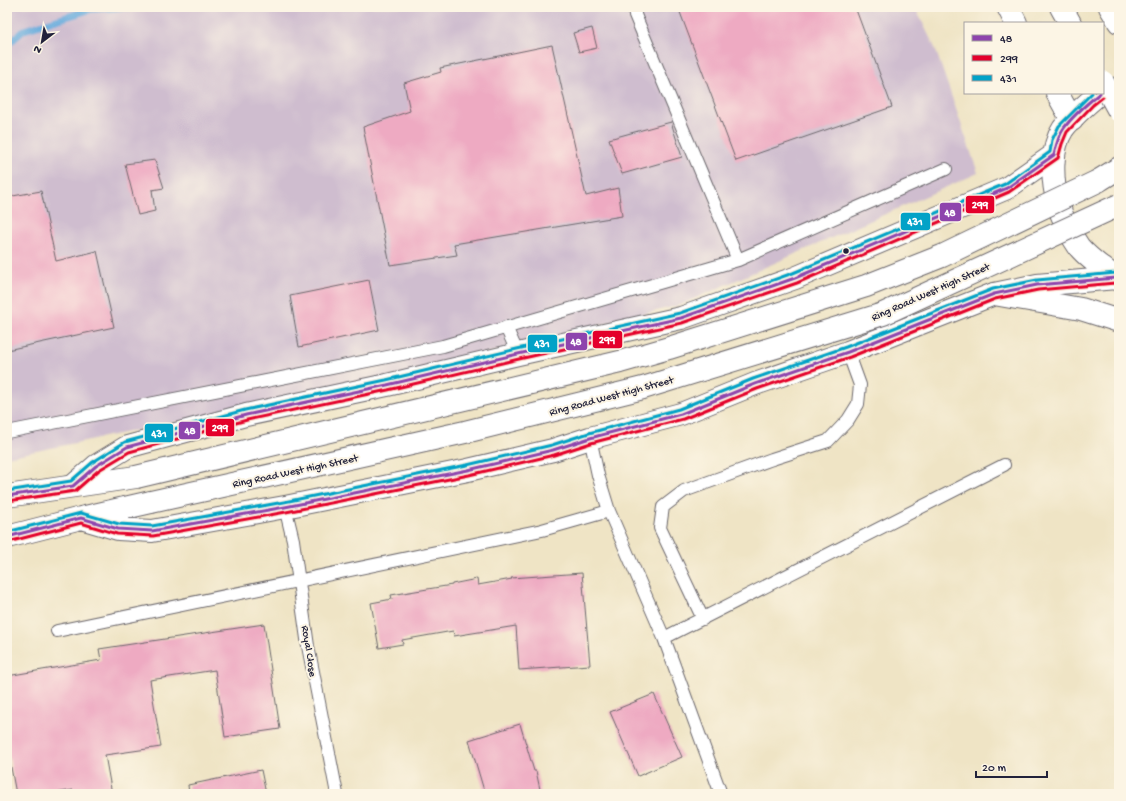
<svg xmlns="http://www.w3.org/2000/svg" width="1126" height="801" font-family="'Gochi Hand',sans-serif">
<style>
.industrial{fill:#cfbdcf}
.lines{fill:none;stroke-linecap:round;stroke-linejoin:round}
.stream{stroke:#68abdd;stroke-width:7}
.building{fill:#eeaac2}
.service-casing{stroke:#6a666b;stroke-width:14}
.primary-casing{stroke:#6a666b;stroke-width:24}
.trunk-casing{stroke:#6a666b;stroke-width:24}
.service{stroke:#fff;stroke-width:12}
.primary{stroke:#fff;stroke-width:22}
.trunk{stroke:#fff;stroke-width:22}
.primary-bridge-casing{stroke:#6a666b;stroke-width:24;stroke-linecap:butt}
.primary-bridge{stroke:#fff;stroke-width:22}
.bus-1-casing{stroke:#fcf5e5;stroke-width:6}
.bus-2-casing{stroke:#fcf5e5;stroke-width:6}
.bus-3-casing{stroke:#fcf5e5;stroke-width:6}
.bus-1{stroke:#8e44ad;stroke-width:3}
.bus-2{stroke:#e4002b;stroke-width:3}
.bus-3{stroke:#02a2c7;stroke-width:3}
.bus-dot{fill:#22223b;stroke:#fcf5e5;stroke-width:1.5}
.labels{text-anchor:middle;stroke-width:4;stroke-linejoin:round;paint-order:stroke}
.street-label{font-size:11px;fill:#22223b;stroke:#fcf5e5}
.line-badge{stroke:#fcf5e5;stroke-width:1.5}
.badge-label{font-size:11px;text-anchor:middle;font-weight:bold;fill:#fff}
</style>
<rect width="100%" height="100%" fill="#fcf5e5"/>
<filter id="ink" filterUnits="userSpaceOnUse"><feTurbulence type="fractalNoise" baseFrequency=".025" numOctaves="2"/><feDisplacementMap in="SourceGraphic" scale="8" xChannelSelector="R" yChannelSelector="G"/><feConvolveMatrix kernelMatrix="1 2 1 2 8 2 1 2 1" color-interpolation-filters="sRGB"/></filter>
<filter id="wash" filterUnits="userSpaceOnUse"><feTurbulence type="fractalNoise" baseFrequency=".012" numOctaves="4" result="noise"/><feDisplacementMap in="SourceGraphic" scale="16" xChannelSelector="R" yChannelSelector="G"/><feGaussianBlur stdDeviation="0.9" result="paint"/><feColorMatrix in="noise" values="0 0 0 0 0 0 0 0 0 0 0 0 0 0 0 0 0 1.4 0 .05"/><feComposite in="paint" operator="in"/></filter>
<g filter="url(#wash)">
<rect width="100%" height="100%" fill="#efe4c5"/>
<path class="industrial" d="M7,7h908l20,41 43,125 -298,132 -294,74 -379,78z"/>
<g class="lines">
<path class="stream" d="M7,45l17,-15 68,-21 39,-2"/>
</g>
<g id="blocks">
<path class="building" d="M678,7h177l37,100 -156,54z
M592,28l5,20 -18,4 -6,-19z
M552,45l34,151 32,-8 4,28 -168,28 3,11 -67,10 -27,-138 47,-16 -6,-28 37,-11 -1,-4z
M671,122l11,35 -60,17 -13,-35z
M155,160l9,28 -12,2 3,21 -17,4 -13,-51z
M41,191l15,70 41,-10 17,76 -107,23v-153z
M369,280l10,50 -80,17 -9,-51z
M582,573l8,92 -71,5 -3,-44 -62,10 -1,-5 -51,9 1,4 -24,4 -8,-45 21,-4 -1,-4 61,-10v-1l25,-5 1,6 34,-6 -1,-1z
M264,624l16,105 -55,8 -10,-67 -65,10 11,67 -56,8 7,39h-38l-1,-4 -24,4h-33l-9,-48v-70l94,-16 -2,-11z
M654,694l28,63 -44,19 -28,-64z
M520,724l14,47h2l5,23h-56l-16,-54z
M261,770l5,24h-77l-1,-9z"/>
</g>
</g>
<g filter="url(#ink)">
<use href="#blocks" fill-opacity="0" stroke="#6a666b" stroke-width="1"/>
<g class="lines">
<g class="service-casing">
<path id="service" d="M635,7v8l103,245
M506,327l12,27
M7,432l436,-86 295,-86 208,-91
M590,438l8,37 11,36 55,127 57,156
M285,507l8,33 15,106 29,148
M703,619l-43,-91 3,-21 21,-16 88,-32 56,-18 20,-21 10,-16 2,-19 -12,-33
M57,631l485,-101 67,-19
M664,638l340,-173"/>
</g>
<g class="primary-casing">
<path id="primary" d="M1008,7l8,16
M1061,7l9,16
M1110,7l9,15
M1057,93l15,27
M1100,93c-11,9 -28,24 -37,36 -13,19 -11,53 -5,74 4,15 12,31 21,44 11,13 26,23 40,33
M1098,181l21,-13
M73,486l23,-20 31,-19 119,-32 141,-30 131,-31 163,-36 114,-40 212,-90 47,-33
M7,496l129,-19
M81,518l37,11 34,2 133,-24 183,-37 85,-20 37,-12 91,-24 74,-30 93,-32 146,-58 43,-9 79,-7
M7,537l74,-19 70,-16"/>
</g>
<g class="trunk-casing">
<path id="trunk" d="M994,294l87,15 38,12"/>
</g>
<use href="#service" class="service"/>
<use href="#primary" class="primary"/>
<use href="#trunk" class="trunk"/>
<g class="primary-bridge-casing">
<path id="primary-bridge" d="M1103,82l16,29
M136,477l484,-115 49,-14 197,-62 76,-30 156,-75
M151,502l314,-70 178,-44 240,-74 236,-109"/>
</g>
<use href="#primary-bridge" class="primary-bridge"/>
<g class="bus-1-casing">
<path id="bus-1" d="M7,496l66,-10 23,-20 31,-19 119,-32 141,-30 131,-31 163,-36 114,-40 212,-90 47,-33c2,-9 4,-19 10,-27 8,-11 25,-26 36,-35
M7,537l74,-19 37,11 34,2 133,-24 183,-37 85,-20 37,-12 91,-24 74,-30 93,-32 146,-58 43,-9 79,-7 3,2"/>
</g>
<g class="bus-2-casing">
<path id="bus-2" d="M8,501l67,-10 24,-21 30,-18 118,-32 141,-30 131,-31 163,-36 115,-40 212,-91 49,-34 4,-14 5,-12 26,-27 10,-8
M8,542l73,-19 36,11 36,2 133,-24 183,-37 85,-20 37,-12 92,-24 74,-30 93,-32 145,-58 43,-9 77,-7 1,1"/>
</g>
<g class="bus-3-casing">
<path id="bus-3" d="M7,491l64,-10 22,-19 32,-20 120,-32 141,-30 131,-31 163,-36 113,-40 212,-89 45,-32 2,-12 7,-14 33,-33
M7,532l74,-19 38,11 33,2 132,-24 183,-37 85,-20 37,-12 90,-24 74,-30 93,-32 147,-58 44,-9 79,-7 3,1"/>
</g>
<use href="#bus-1" class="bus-1"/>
<use href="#bus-2" class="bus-2"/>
<use href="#bus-3" class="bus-3"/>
</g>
</g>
<circle class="bus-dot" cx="846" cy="251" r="3.5"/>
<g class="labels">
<g class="street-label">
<text transform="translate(930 291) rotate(-24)" y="4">Ring Road West High Street</text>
<text transform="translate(611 395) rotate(-15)" y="4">Ring Road West High Street</text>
<text transform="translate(295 470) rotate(-12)" y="4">Ring Road West High Street</text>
<text transform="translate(310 651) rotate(81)" y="4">Royal Close</text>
</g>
</g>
<g class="line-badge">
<rect x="965" y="195" width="30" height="19" rx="4" fill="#e4002b"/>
<rect x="939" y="202" width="23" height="20" rx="4" fill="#8e44ad"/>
<rect x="900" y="212" width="31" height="19" rx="4" fill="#02a2c7"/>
<rect x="592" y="330" width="31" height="19" rx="4" fill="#e4002b"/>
<rect x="565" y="332" width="23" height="19" rx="4" fill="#8e44ad"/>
<rect x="527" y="334" width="31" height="19" rx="4" fill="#02a2c7"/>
<rect x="205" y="418" width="30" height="19" rx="4" fill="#e4002b"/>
<rect x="178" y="421" width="23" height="19" rx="4" fill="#8e44ad"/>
<rect x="144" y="423" width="30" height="20" rx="4" fill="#02a2c7"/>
</g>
<g class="badge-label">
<text x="980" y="208">299</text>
<text x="950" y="216">48</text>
<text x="915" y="225">431</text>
<text x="607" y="343">299</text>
<text x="576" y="345">48</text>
<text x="542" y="347">431</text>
<text x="220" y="431">299</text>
<text x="190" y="434">48</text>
<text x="159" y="437">431</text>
</g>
<rect width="1126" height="801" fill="none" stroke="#fcf5e5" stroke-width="24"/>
<rect x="964" y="22" width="140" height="72" fill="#fcf5e5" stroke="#a5a1a1"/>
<rect x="972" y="35" width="20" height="6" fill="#8e44ad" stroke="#a5a1a1"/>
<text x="1000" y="42" font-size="12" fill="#22223b">48</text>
<rect x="972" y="55" width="20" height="6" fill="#e4002b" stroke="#a5a1a1"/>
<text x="1000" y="62" font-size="12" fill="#22223b">299</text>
<rect x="972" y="75" width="20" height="6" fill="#02a2c7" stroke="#a5a1a1"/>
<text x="1000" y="82" font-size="12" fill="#22223b">431</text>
<g transform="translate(42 42) rotate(211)" stroke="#fcf5e5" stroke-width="3" paint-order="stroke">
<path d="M0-3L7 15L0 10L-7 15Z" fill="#22223b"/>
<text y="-6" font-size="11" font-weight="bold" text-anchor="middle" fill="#22223b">N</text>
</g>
<path d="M976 771v6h71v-6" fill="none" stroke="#22223b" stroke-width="2"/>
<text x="982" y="771" font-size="12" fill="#22223b" stroke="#fcf5e5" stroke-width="3" paint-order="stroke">20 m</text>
</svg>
